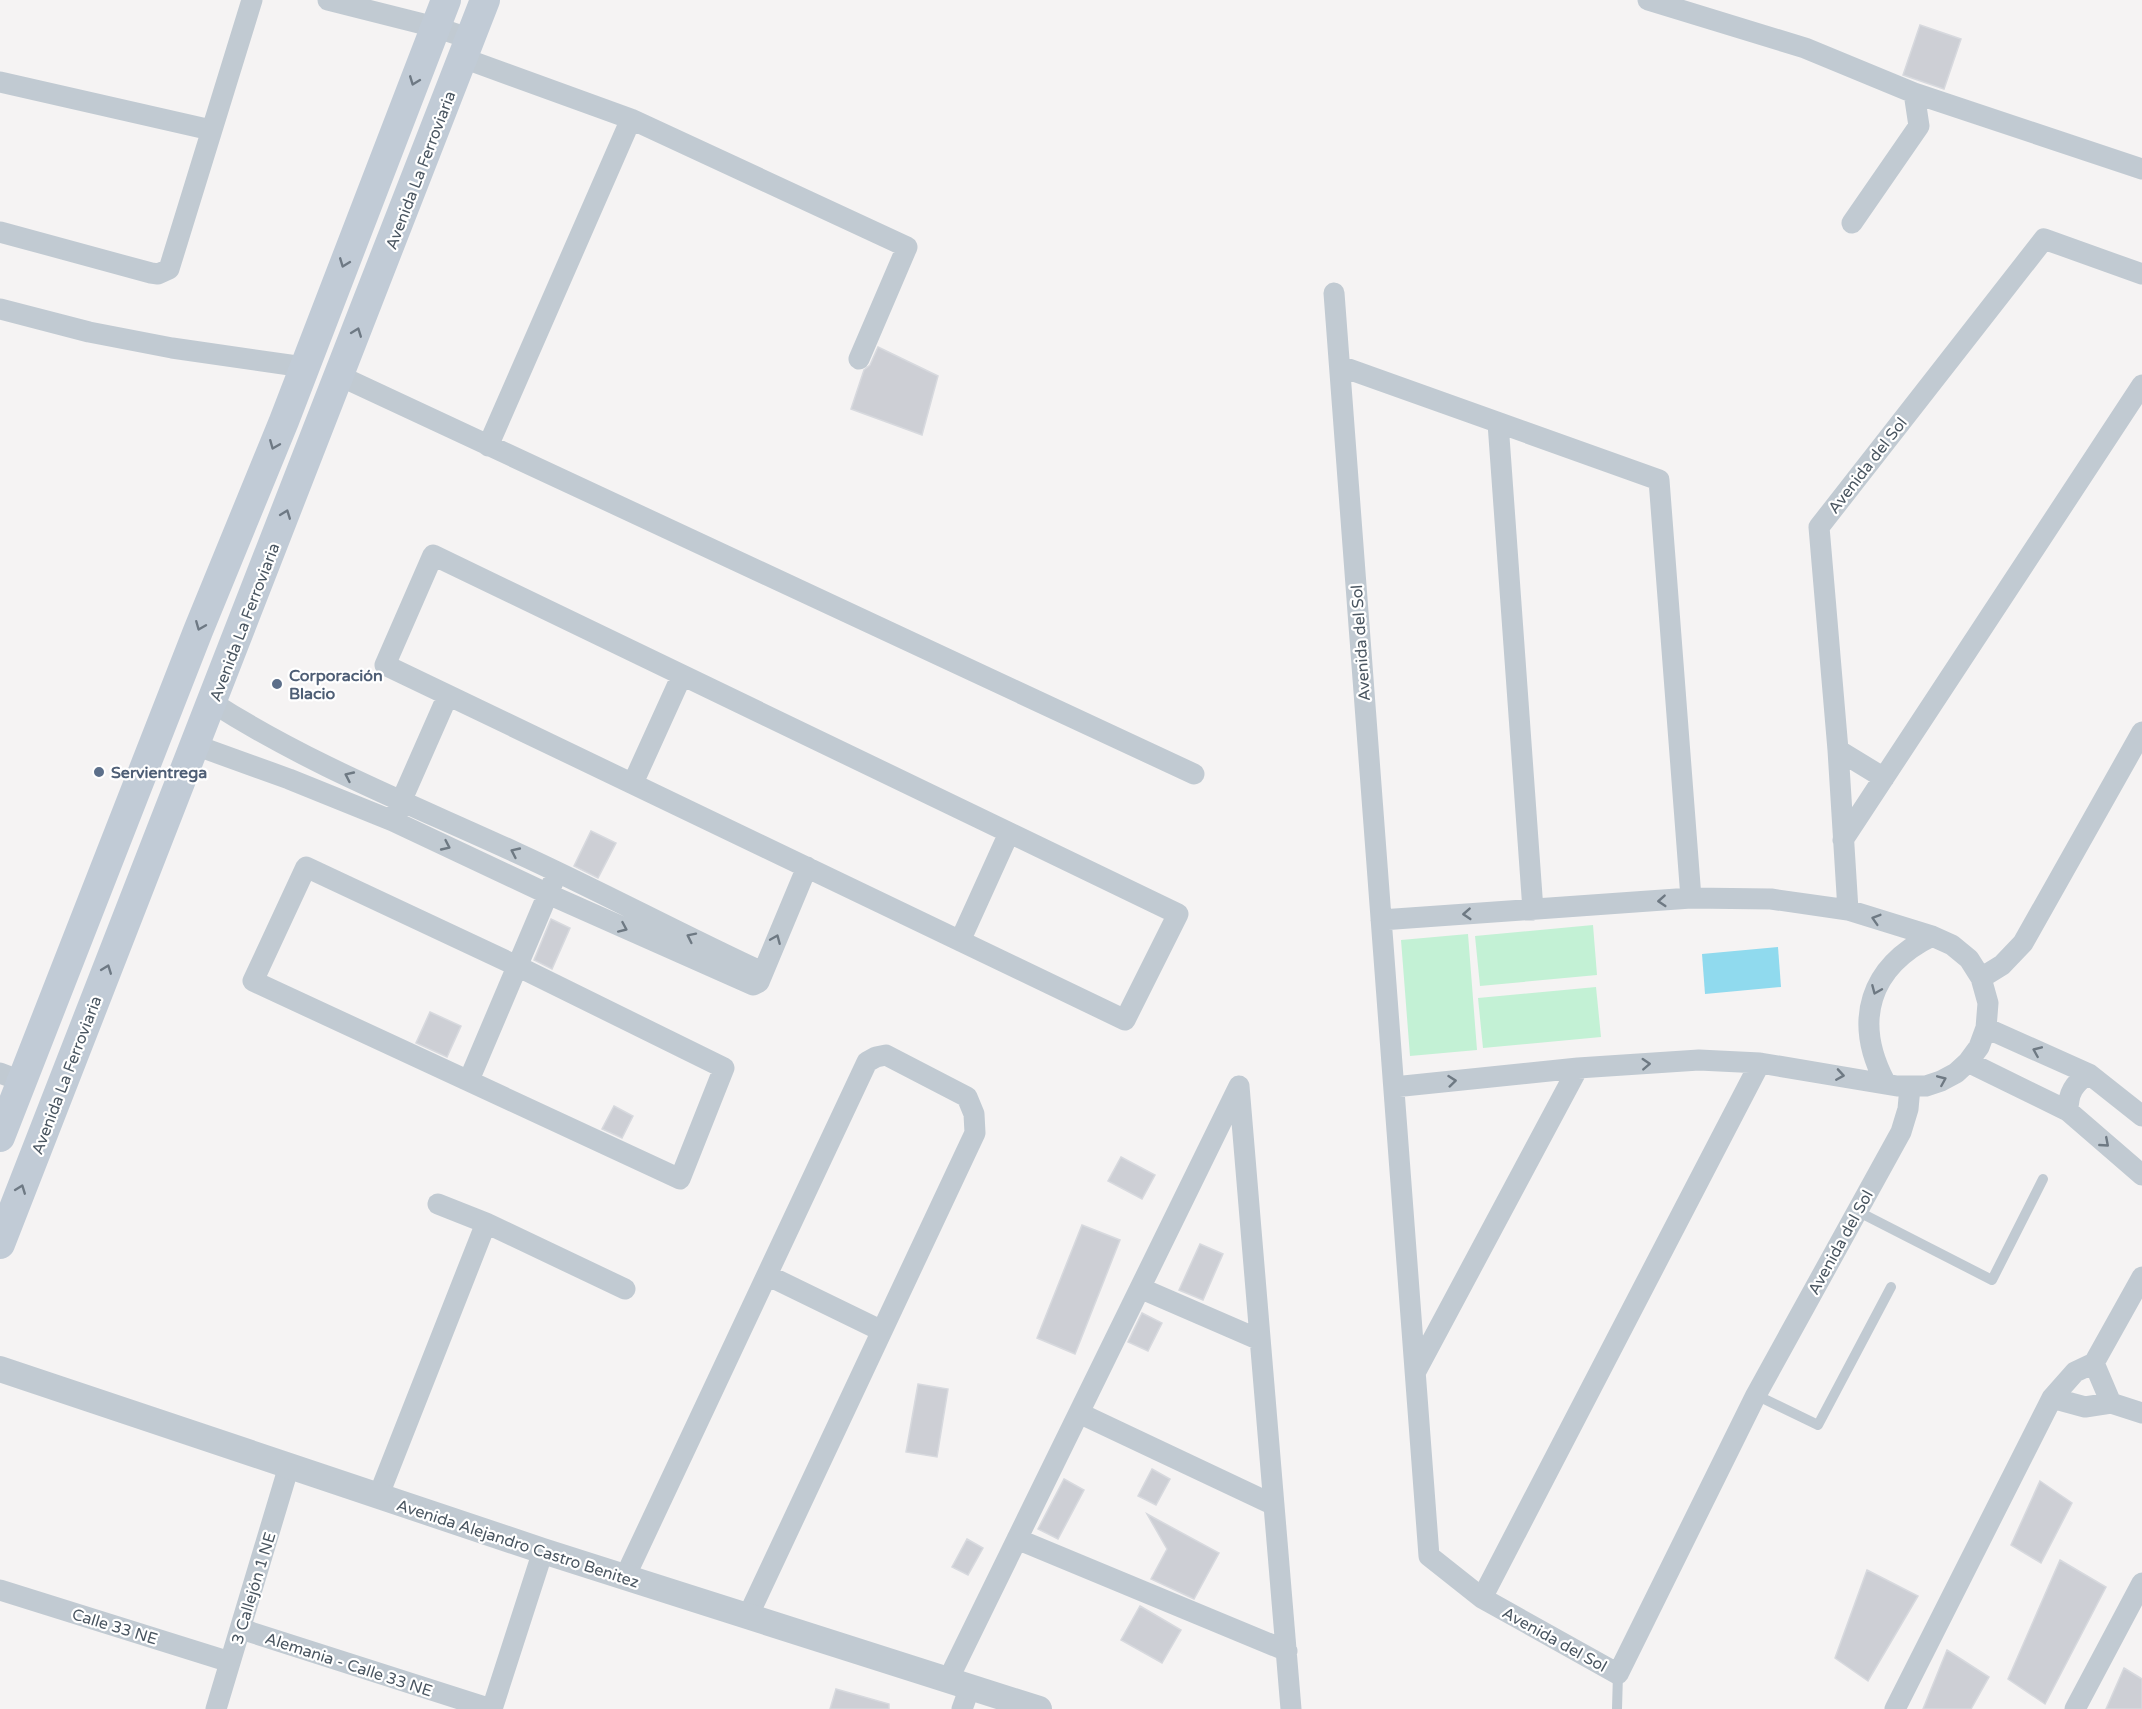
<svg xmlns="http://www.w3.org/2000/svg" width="2142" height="1709" font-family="'Varela Round',sans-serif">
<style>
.green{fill:#c3f1d5}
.water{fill:#90daee}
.building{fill:#cdcfd5;stroke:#d7d9de;stroke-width:1.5}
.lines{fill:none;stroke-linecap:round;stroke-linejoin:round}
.service{stroke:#c1cad2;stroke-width:10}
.minor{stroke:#c1cad2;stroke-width:21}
.tertiary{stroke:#c1cad2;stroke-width:26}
.secondary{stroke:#c1cbd6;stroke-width:30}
.oneway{stroke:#6e7984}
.oneway2{stroke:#6e7983}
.service-dot{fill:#5c6f8a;stroke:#fff;stroke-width:2}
.labels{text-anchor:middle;stroke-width:4.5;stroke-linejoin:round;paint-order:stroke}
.street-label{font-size:16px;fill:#4a5661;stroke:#fff}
.service-label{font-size:16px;font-weight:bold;fill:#4e5e75;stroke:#fff;text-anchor:start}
</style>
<rect width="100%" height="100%" fill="#f5f3f3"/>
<path class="green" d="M1593,925l4,50 -117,11 -5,-50z
M1468,934l9,116 -67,6 -9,-116z
M1596,987l5,50 -118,11 -5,-50z"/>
<path class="water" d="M1778,947l3,40 -76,7 -3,-40z"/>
<path class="building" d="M1920,25l41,14 -17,50 -41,-14z
M878,347l60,29 -16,59 -71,-26 13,-39 6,-5z
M591,831l25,12 -18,35 -24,-12z
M551,919l19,9 -18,41 -18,-9z
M430,1012l31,14 -14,31 -31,-14z
M614,1106l19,10 -11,22 -20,-9z
M1121,1157l34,18 -13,24 -34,-18z
M1082,1225l38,15 -45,114 -38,-16z
M1200,1244l23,10 -20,46 -24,-10z
M1142,1313l20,10 -14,28 -20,-9z
M918,1384l30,5 -11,68 -31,-5z
M1152,1469l18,10 -14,26 -18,-9z
M1064,1479l20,11 -26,49 -20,-10z
M2040,1481l32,22 -31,60 -30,-18z
M1147,1514l72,39 -25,46 -43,-20 16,-30z
M967,1539l16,9 -15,27 -16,-8z
M2060,1560l46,27 -61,117 -37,-25z
M1867,1570l51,26 -50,85 -33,-23z
M1140,1606l41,24 -19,33 -41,-23z
M1947,1650l42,27 -18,32h-48z
M2124,1668l18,11v30h-36z
M836,1689l53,15v5h-59z"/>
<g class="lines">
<path class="service" d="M1857,1211l135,69 51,-101
M1756,1395l62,30 73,-138
M1617,1709l1,-35"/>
<path class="minor" d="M328,0l107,27 36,12
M1648,0l157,48 109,45 5,33 -67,97
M463,58l168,61 276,128 -48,112
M0,82l211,48
M1914,93l228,76
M0,232l151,41 7,1 11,-5 83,-269
M1334,293l95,1263 53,42 136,76 138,-279 145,-263 7,-23 2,-22
M0,309l89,23 83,16 132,19
M1340,366l319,114 32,418
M340,376l854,398
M1498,423l35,487
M488,446l143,-327
M433,555l745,359 -53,106 -740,-355z
M213,703c95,61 202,103 304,150 83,38 163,81 245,119
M195,745l94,34 104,42 155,73 205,91 6,-3 48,-115
M1838,750l46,28
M633,783l49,-108
M396,813l52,-118
M1843,840l299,-455
M306,867l211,99 207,102 -44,111 -427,-198z
M1848,910l-10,-160 -19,-223 225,-288 98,35
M1381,920l310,-22 80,1 77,11 84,26 20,9 17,14 12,19 7,25 -2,25 -7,19 -11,15 -12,11 -15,8 -15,5h-29l-137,-23 -61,-3 -121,8 -184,19
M960,941l49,-108
M1981,978l21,-13 21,-22 119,-211
M1986,1028l103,46 53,42
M1968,1062l100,49 74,64
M0,1073l21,8
M469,1080l84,-198
M1885,1082c-32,-61 -16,-115 47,-146
M1239,1086l52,623
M2068,1111c0,-18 6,-28 21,-37
M438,1204l48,19 139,66
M767,1275l115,56
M1140,1288l120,52
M2094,1363l17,40 31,10
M1416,1371l162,-303
M2052,1398l33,9 26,-4
M1079,1413l195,92
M378,1497l108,-274
M1017,1539l270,112
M625,1577l242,-515 9,-5 10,-2 81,42 7,17 1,19 -227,483
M0,1590l230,72
M1482,1598l278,-535
M241,1629l250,80
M948,1680l291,-594
M216,1709l73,-243
M492,1709l51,-158
M962,1709l8,-22
M1895,1709l157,-311 23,-26 19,-9 48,-86
M2075,1709l67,-126"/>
<path class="tertiary" d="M0,1369l543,182 496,158"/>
<path class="secondary" d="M0,1137l198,-506 86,-210 162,-421
M0,1244l485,-1244"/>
</g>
<defs><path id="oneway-chevron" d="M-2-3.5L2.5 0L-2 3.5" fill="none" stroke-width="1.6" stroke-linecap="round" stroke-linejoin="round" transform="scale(1.5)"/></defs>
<g class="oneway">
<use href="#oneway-chevron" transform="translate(414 81) rotate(111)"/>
<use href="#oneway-chevron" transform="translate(344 263) rotate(111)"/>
<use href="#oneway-chevron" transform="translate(357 332) rotate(-69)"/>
<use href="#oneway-chevron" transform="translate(274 445) rotate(112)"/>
<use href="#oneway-chevron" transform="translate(286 514) rotate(-69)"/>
<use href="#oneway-chevron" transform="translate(200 626) rotate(112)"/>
<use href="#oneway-chevron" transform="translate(107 969) rotate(-69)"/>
<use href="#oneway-chevron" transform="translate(21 1189) rotate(-69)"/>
</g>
<g class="oneway2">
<use href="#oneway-chevron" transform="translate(349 776) rotate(-155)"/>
<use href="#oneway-chevron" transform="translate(446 846) rotate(25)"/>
<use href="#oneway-chevron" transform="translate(515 852) rotate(-155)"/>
<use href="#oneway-chevron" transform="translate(1662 901) rotate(176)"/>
<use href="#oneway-chevron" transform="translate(1467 914) rotate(176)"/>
<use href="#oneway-chevron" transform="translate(1876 919) rotate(-163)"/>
<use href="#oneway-chevron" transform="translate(623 928) rotate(24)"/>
<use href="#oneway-chevron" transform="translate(691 937) rotate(-154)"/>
<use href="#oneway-chevron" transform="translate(776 939) rotate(-67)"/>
<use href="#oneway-chevron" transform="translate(1876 990) rotate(113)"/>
<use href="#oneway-chevron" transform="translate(2037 1051) rotate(-157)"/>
<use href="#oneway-chevron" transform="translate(1646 1064) rotate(-3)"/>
<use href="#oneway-chevron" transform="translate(1840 1075) rotate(9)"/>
<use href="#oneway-chevron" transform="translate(1942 1080) rotate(-23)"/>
<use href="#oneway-chevron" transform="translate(1452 1081) rotate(-6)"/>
<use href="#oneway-chevron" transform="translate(2105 1143) rotate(41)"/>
</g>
<g class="service-dot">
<circle cx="277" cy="684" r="6"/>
<circle cx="99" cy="772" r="6"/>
</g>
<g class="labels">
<g class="street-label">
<text transform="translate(420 170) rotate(-69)" y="6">Avenida La Ferroviaria</text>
<text transform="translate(1867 465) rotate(-52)" y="6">Avenida del Sol</text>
<text transform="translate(244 622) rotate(-69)" y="6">Avenida La Ferroviaria</text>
<text transform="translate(1360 643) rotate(-94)" y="6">Avenida del Sol</text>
<text transform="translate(66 1075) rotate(-69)" y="6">Avenida La Ferroviaria</text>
<text transform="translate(1840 1242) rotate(-61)" y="6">Avenida del Sol</text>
<text transform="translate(518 1543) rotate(18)" y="6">Avenida Alejandro Castro Benitez</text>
<text transform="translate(253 1588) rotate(-73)" y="6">3 Callejón 1 NE</text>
<text transform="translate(115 1626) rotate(17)" y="6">Calle 33 NE</text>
<text transform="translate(1555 1639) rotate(29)" y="6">Avenida del Sol</text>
<text transform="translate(349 1664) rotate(18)" y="6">Alemania - Calle 33 NE</text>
</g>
<g class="service-label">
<text x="289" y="681">Corporación<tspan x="289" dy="18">Blacio</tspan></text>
<text x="111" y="778">Servientrega</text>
</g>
</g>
</svg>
